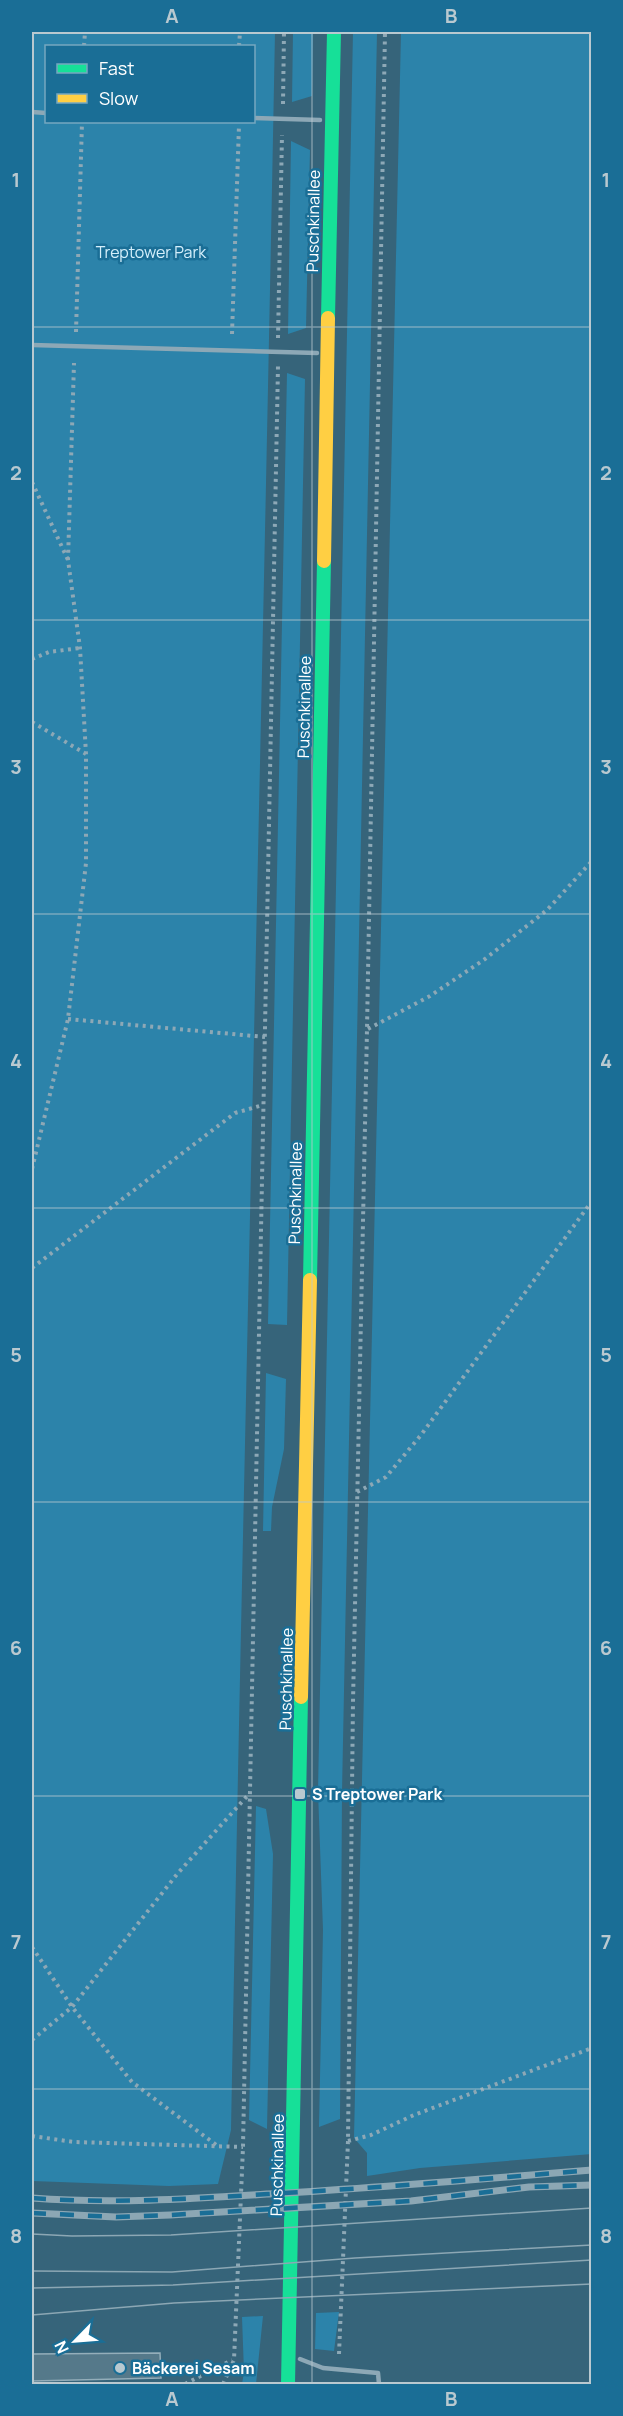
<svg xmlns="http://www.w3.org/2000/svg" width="623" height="2416" font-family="Manrope,sans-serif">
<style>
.green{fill:#2c83aa;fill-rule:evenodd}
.building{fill:#55798a;stroke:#94aeba;stroke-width:1.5}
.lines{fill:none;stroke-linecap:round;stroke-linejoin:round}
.path{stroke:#8da8b6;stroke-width:4;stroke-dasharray:3 4.5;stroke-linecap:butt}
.lane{stroke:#8da8b6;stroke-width:4.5}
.fast{stroke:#16e098;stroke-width:14}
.slow{stroke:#ffcf43;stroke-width:14}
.tram{stroke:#8ca7b4;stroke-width:1.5}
.rail-casing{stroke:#8ca7b4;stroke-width:7}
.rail{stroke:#1a6e96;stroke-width:4.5;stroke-dasharray:14;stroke-linecap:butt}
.grid{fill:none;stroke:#b9c9d0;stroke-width:1.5;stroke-opacity:0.55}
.poi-dot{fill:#b9c9d0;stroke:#1a6e96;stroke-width:2}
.labels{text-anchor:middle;stroke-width:5;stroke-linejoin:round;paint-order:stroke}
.street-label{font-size:16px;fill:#fff;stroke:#1a6e96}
.park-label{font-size:16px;fill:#d4effb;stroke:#1a6e96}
.poi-label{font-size:16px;font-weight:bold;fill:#fff;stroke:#1a6e96;text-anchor:start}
.neatline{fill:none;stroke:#b9c9d0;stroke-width:2}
.grid-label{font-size:20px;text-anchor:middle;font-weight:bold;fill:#b9c9d0}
</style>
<rect width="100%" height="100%" fill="#36647a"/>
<path class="green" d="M32,32h243c-13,699 -31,1398 -44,2098l-13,54 -49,2 -137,-5zM46,46h208v76h-208z
M293,32h20l-1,64 -20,6z
M353,32h24l-35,1760 -2,327 -21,8 4,-197 -5,-139z
M401,32h190l1,2122 -172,14 -53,8v-23l-13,-15z
M291,141l19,9 -4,178 -18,6z
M287,373l18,6 -18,946 -19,-1z
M266,1373l20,6 -2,70 -12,58 -1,24h-8z
M256,1806l10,3 7,45 -6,275 -18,-9z
M339,2312l-5,39 -19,-2 1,-36z
M263,2316l-7,68h-14l2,-12 -2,-55z"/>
<path class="building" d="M160,2353l1,25 -129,3v-27z"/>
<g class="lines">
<path class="path" d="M84,46l1,-14
M239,46l1,-14
M283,104l1,-72
M76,332l6,-210
M232,334l7,-209
M278,338l4,-203
M32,482l36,78
M32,659l17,-7 31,-4
M32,722l54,32
M68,1019l197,18
M368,1029l62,-33 55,-37 62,-49 45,-49
M32,1169l36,-150 18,-156v-109l-6,-106 -12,-88 6,-197
M32,1268l203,-155 28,-8
M357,1492l29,-15 35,-42 171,-234
M32,1947l40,60 60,75 87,65
M32,2040l40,-33 106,-134 71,-79
M32,2136l42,6 169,5
M348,2141l23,-6 43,-20 178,-67
M339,2354l9,-213 5,-439 14,-673 18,-997
M185,2384l47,-24
M223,2384l11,-24 9,-213 35,-1781"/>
<path class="lane" d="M32,112l14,1
M254,118l66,2
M32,345l285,8
M300,2359l23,9 55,5 1,11"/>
<path class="fast" d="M328,318l6,-286
M310,1280l14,-719
M288,2384l13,-687"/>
<path class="slow" d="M324,561l4,-243
M301,1697l9,-417"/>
<path class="tram" d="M32,2234l40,2 99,-1 421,-27
M32,2271l140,1 183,-14 237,-13
M32,2288l141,-3 419,-25
M32,2315l142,-12 418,-19"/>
<g class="rail-casing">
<path id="rail" d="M32,2198c79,6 157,1 236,-4 108,-6 216,-15 324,-24
M32,2213l84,4 54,-2 241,-14 118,-14 63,-2"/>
</g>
<use href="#rail" class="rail"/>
</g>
<path class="grid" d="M312,32v2352M32,327h560M32,620h560M32,914h560M32,1208h560M32,1502h560M32,1796h560M32,2089h560"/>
<g class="poi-dot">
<rect x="294" y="1788" width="12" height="12" rx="3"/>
<circle cx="120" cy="2368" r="6"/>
</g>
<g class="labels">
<g class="street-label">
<text transform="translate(313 221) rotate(-89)" y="6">Puschkinallee</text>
<text transform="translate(304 707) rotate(-89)" y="6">Puschkinallee</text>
<text transform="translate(295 1193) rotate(-89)" y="6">Puschkinallee</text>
<text transform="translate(286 1679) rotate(-89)" y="6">Puschkinallee</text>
<text transform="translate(277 2165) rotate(-89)" y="6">Puschkinallee</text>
</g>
<g class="park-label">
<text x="151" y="258">Treptower Park</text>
</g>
<g class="poi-label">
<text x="312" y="1800">S Treptower Park</text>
<text x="132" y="2374">Bäckerei Sesam</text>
</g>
</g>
<rect width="623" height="2416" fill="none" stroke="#1a6e96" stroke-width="66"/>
<rect x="45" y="45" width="210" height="78" fill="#1a6e96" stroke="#76a8c0" stroke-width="1.5"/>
<rect x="57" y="64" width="30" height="9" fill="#16e098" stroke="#76a8c0" stroke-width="1.5"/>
<text x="99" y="75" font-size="18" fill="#ffffff">Fast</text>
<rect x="57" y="94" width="30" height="9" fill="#ffcf43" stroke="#76a8c0" stroke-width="1.5"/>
<text x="99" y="105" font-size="18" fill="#ffffff">Slow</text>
<g transform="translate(75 2341) rotate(245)" stroke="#1a6e96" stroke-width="4.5" paint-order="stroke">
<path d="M0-4.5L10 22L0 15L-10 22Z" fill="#ffffff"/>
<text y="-9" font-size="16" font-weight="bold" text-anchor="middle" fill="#ffffff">N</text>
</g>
<rect x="33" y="33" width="557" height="2350" class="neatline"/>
<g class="grid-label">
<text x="172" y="23">A</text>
<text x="451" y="23">B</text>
<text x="16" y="187">1</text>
<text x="606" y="187">1</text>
<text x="16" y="480">2</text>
<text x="606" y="480">2</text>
<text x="16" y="774">3</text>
<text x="606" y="774">3</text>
<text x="16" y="1068">4</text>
<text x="606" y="1068">4</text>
<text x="16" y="1362">5</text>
<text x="606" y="1362">5</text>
<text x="16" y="1655">6</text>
<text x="606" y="1655">6</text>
<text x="16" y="1949">7</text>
<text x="606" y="1949">7</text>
<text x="16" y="2243">8</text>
<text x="606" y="2243">8</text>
<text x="172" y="2406">A</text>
<text x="451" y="2406">B</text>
</g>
</svg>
